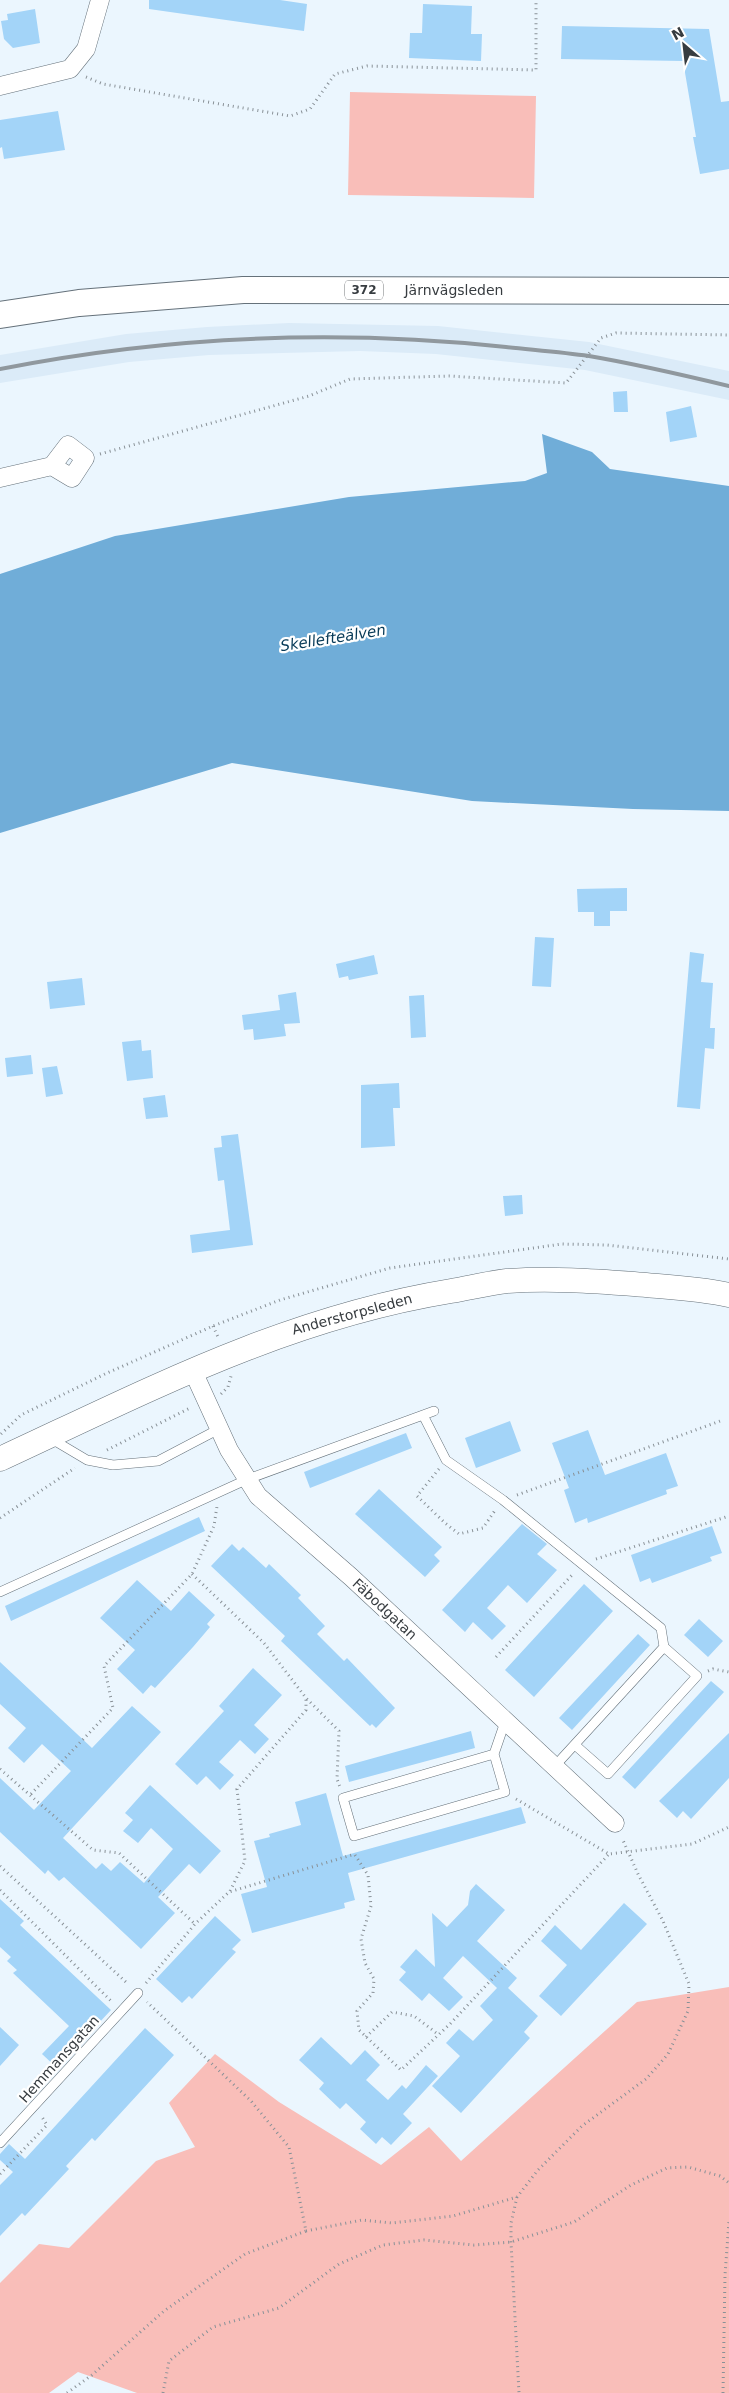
<svg xmlns="http://www.w3.org/2000/svg" width="729" height="2393" font-family="'DejaVu Sans',sans-serif">
<style>
.built{fill:#dbebf8}
.green{fill:#f9beb9}
.water{fill:#70add8}
.building{fill:#a3d4f8}
.lines{fill:none;stroke-linecap:round;stroke-linejoin:round}
.service-casing{stroke:#65717a;stroke-width:10}
.minor-casing{stroke:#65717a;stroke-width:19}
.secondary-casing{stroke:#65717a;stroke-width:25}
.primary-casing{stroke:#65717a;stroke-width:28}
.path{stroke:#899197;stroke-width:3;stroke-dasharray:1 4;stroke-linecap:butt}
.service{stroke:#fff;stroke-width:9}
.minor{stroke:#fff;stroke-width:18}
.secondary{stroke:#fff;stroke-width:24}
.primary{stroke:#fff;stroke-width:26}
.rail{stroke:#90989e;stroke-width:4}
.labels{text-anchor:middle;stroke-width:4.5;stroke-linejoin:round;paint-order:stroke}
.shield{fill:#fff;stroke:#737679;stroke-width:1}
.shield-label{font-size:12px;font-weight:bold;fill:#373c40}
.street-label{font-size:14px;fill:#373c40;stroke:#fff}
.water-label{font-size:15px;font-style:italic;fill:#083b58;stroke:#fff}
</style>
<rect width="100%" height="100%" fill="#ebf6fe"/>
<path class="built" d="M289,323l149,3 151,16 140,29v29l-144,-30 -149,-16 -76,-3 -151,4 -80,7 -129,21v-28l126,-21 81,-7z"/>
<path class="green" d="M350,92l186,4 -2,102 -186,-3z
M729,1987v406h-592l-59,-21 -29,21h-49v-110l39,-39 30,4 87,-87 39,-14 -26,-44 46,-49 64,48 102,63 48,-38 32,34 176,-159z"/>
<path class="water" d="M542,434l50,18 18,17 119,17v325l-96,-2 -161,-8 -240,-38 -232,70v-259l115,-38 234,-39 176,-16 22,-8z"/>
<path class="building" d="M149,0h131l27,4 -3,27 -155,-22z
M423,4l49,2 -1,28h11l-1,27 -72,-3 1,-25h12z
M35,9l5,34 -27,5 -9,-9 -3,-18 7,-1 -1,-6z
M562,26l147,3 12,73 8,-1v68l-29,5 -7,-37h3l-13,-76 -122,-2z
M58,111l7,39 -61,9 -2,-12 -2,1v-28z
M627,391l1,21h-14l-1,-20z
M691,406l6,31 -27,5 -4,-30z
M627,888v23h-17v15h-16v-14h-16l-1,-23z
M535,937l19,1 -3,49 -19,-1z
M690,952l14,2 -3,28 12,1 -3,45h5l-1,21 -9,-1 -5,61 -23,-2z
M374,955l4,19 -29,6 -1,-4 -9,2 -3,-14z
M82,978l3,27 -35,4 -3,-27z
M296,992l4,31 -16,1 2,12 -32,4 -1,-11 -9,1 -2,-15 38,-5 -2,-15z
M424,995l2,42 -15,1 -2,-42z
M141,1040l1,11 9,-1 2,28 -26,3 -5,-39z
M31,1055l2,19 -26,3 -2,-19z
M57,1066l6,28 -17,3 -4,-29z
M399,1083l1,25h-7l2,38 -34,2v-63z
M165,1095l3,22 -22,2 -3,-21z
M238,1134l15,111 -61,8 -2,-18 40,-5 -6,-50 -6,1 -4,-33 8,-1 -1,-11z
M522,1195l1,19 -18,2 -2,-20z
M510,1421l11,30 -45,17 -11,-30z
M588,1430l17,45 61,-22 12,33 -12,4 1,4 -79,29 -1,-5 -12,5 -11,-33 5,-2 -17,-45z
M406,1433l6,15 -102,40 -6,-16z
M379,1489l63,58 -8,8 6,6 -15,16 -70,-63z
M199,1517l6,14 -194,90 -6,-15z
M522,1524l25,20 -10,10 20,16 -30,33 -19,-18 -21,23 19,18 -14,14 -19,-18 -8,10 -23,-22z
M712,1526l10,27 -12,4 2,4 -60,22 -2,-5 -10,4 -9,-27z
M232,1544l7,7 4,-4 23,21 3,-4 32,31 -3,3 27,28 -8,8 27,27 3,-3 48,50 -19,20 -4,-4 -2,2 -89,-85 4,-5 -74,-70z
M137,1580l34,31 18,-20 26,24 -8,9 3,3 -17,20 -38,41 -4,-3 -8,9 -26,-25 18,-19 -35,-32z
M584,1584l29,27 -79,86 -29,-27z
M699,1619l24,22 -15,16 -24,-22z
M638,1634l12,11 -78,85 -13,-12z
M0,1662l92,86 40,-42 29,26 -98,106 33,31 6,-6 9,8 9,-9 24,21 29,-34 -22,-21 -13,15 -15,-12 10,-11 -8,-7 25,-28 71,66 -21,23 -11,-10 -31,33 17,16 -34,36 -77,-72 -5,4 -11,-11 -3,4 -45,-42v-54l34,32 37,-39 -29,-27 -18,19 -16,-15 18,-20 -26,-24z
M253,1668l29,27 -28,30 15,14 -14,15 -15,-14 -21,22 15,13 -14,15 -14,-14 -9,9 -22,-21 49,-53 -5,-5z
M711,1681l13,11 -89,97 -13,-12z
M471,1731l4,17 -126,34 -4,-16z
M729,1733v45l-38,41 -8,-8 -6,7 -18,-17z
M326,1793l17,63 178,-49 5,16 -178,50 7,27 -11,3 1,5 -93,25 -11,-39 26,-7 -13,-46 16,-4 -1,-3 32,-9 -6,-23z
M476,1884l29,26 -28,31 40,37 -9,10 30,28 -14,16 6,6 -69,75 -29,-27 28,-30 -14,-13 13,-14 14,12 20,-21 -13,-14 17,-18 -34,-32 -20,22 20,19 -14,14 -20,-18 -7,8 -23,-21 7,-8 -6,-5 16,-18 19,18 -3,-54 15,14 21,-22 2,-14z
M0,1899l24,22 -4,4 91,85 -54,58 -15,-14 27,-28 -56,-53 4,-3 -10,-9 4,-4 -11,-10z
M624,1903l23,21 -86,92 -22,-20 28,-31 -26,-24 14,-16 26,25z
M215,1916l26,24 -9,9 4,3 -44,47 -3,-3 -7,7 -26,-24z
M0,2027l19,18 -19,21z
M145,2028l29,27 -79,86 -3,-3 -26,28 3,3 -44,47 -3,-3 -22,23v-51l13,-13 -13,-12v-6l9,-10 16,15z
M321,2037l30,28 14,-15 15,15 -14,15 22,20 14,-15 4,4 20,-24 12,11 -35,38 9,9 -21,22 -9,-8 -6,7 -16,-15 6,-7 -20,-19 -6,6 -21,-20 5,-6 -25,-23z"/>
<g class="lines">
<g class="service-casing">
<path id="service" d="M423,1415l23,45 57,40 158,128 3,19
M50,1438l37,22 26,5 45,-4 61,-32
M0,1592l248,-113 186,-68
M494,1754l11,38 -151,44 -11,-38 151,-44 11,-32
M554,1767l110,-120 33,29 -89,98 -33,-29
M0,2143l138,-150"/>
</g>
<g class="minor-casing">
<path id="minor" d="M0,86l70,-17 16,-20 14,-49
M0,478l52,-12 16,-21 17,13 -13,20 -20,-12
M192,1369l37,81 29,46 93,81 264,246"/>
</g>
<g class="secondary-casing">
<path id="secondary" d="M0,1459c149,-69 286,-141 451,-168 18,-3 38,-8 56,-10 42,-3 86,0 127,3 32,3 64,4 95,11"/>
</g>
<g class="primary-casing">
<path id="primary" d="M0,315l79,-12 164,-13 486,1"/>
</g>
<path class="path" d="M86,77l17,7 187,32 20,-7 25,-35 32,-8 169,4v-70
M100,454l209,-58 41,-17 99,-3 117,7 35,-45 15,-5 113,2
M213,1326l5,11
M221,1394l7,-7 3,-11
M1,1434l20,-19 84,-41 108,-48 67,-26 110,-32 172,-24 45,1 122,14
M107,1450l83,-42
M439,1469l-22,27 28,27 14,11 24,-6 13,-19
M517,1495l206,-75
M0,1518l75,-50
M596,1559l133,-43
M192,1574l72,69 42,55 33,33 -2,48 3,8
M496,1657l77,-83
M708,1671l5,-2 16,3
M0,1769l93,81 26,3 76,71
M31,1794l82,-86 -9,-42 88,-92 22,-48 3,-20
M516,1799l93,55 83,-10 37,-17
M355,1855l13,20 3,31 -10,33 4,24 9,16 -1,14 -16,18 2,19 42,40 49,-46 159,-170
M0,1866l128,118
M0,1890l113,113
M230,1891l15,-30 -8,-72 69,-79v-12
M146,1983l49,-59 34,-32 126,-38
M366,2037l26,-25 22,4 25,19
M0,2174l47,-49 -5,-8
M517,2197l-6,26v19l8,151
M306,2231l56,-11 30,3 61,-7 64,-19 21,-27 44,-44 64,-47 22,-25 20,-43 1,-27 -26,-63 -25,-47 -16,-36
M67,2393l25,-18 72,-64 81,-57 61,-23 -17,-84 -38,-46 -104,-99
M163,2393l6,-32 44,-34 66,-19 60,-44 44,-19 41,-5 50,5 37,-3 63,-20 57,-37 36,-17 21,-1 32,9 9,7
M723,2393l2,-118 4,-54"/>
<use href="#service" class="service"/>
<use href="#minor" class="minor"/>
<use href="#secondary" class="secondary"/>
<use href="#primary" class="primary"/>
<path class="rail" d="M0,369c167,-33 337,-40 506,-22 28,3 56,5 83,9 47,8 94,19 140,30"/>
</g>
<g class="labels">
<rect class="shield" x="345" y="280.5" width="38" height="19" rx="4"/>
<g class="shield-label">
<text x="364" y="294">372</text>
</g>
<g class="street-label">
<text x="454" y="295">Järnvägsleden</text>
<text transform="translate(352 1314) rotate(-15)" y="5">Anderstorpsleden</text>
<text transform="translate(385 1609) rotate(43)" y="5">Fäbodgatan</text>
<text transform="translate(59 2059) rotate(-48)" y="5">Hemmansgatan</text>
</g>
<g class="water-label">
<text transform="translate(333 638) rotate(-9)" y="5">Skellefteälven</text>
</g>
</g>
<g transform="translate(684 45) rotate(332)" stroke="#ffffff" stroke-width="4" paint-order="stroke">
<path d="M0-4L9 19L0 12L-9 19Z" fill="#373c40"/>
<text y="-8" font-size="14" font-weight="bold" text-anchor="middle" fill="#373c40">N</text>
</g>
</svg>
